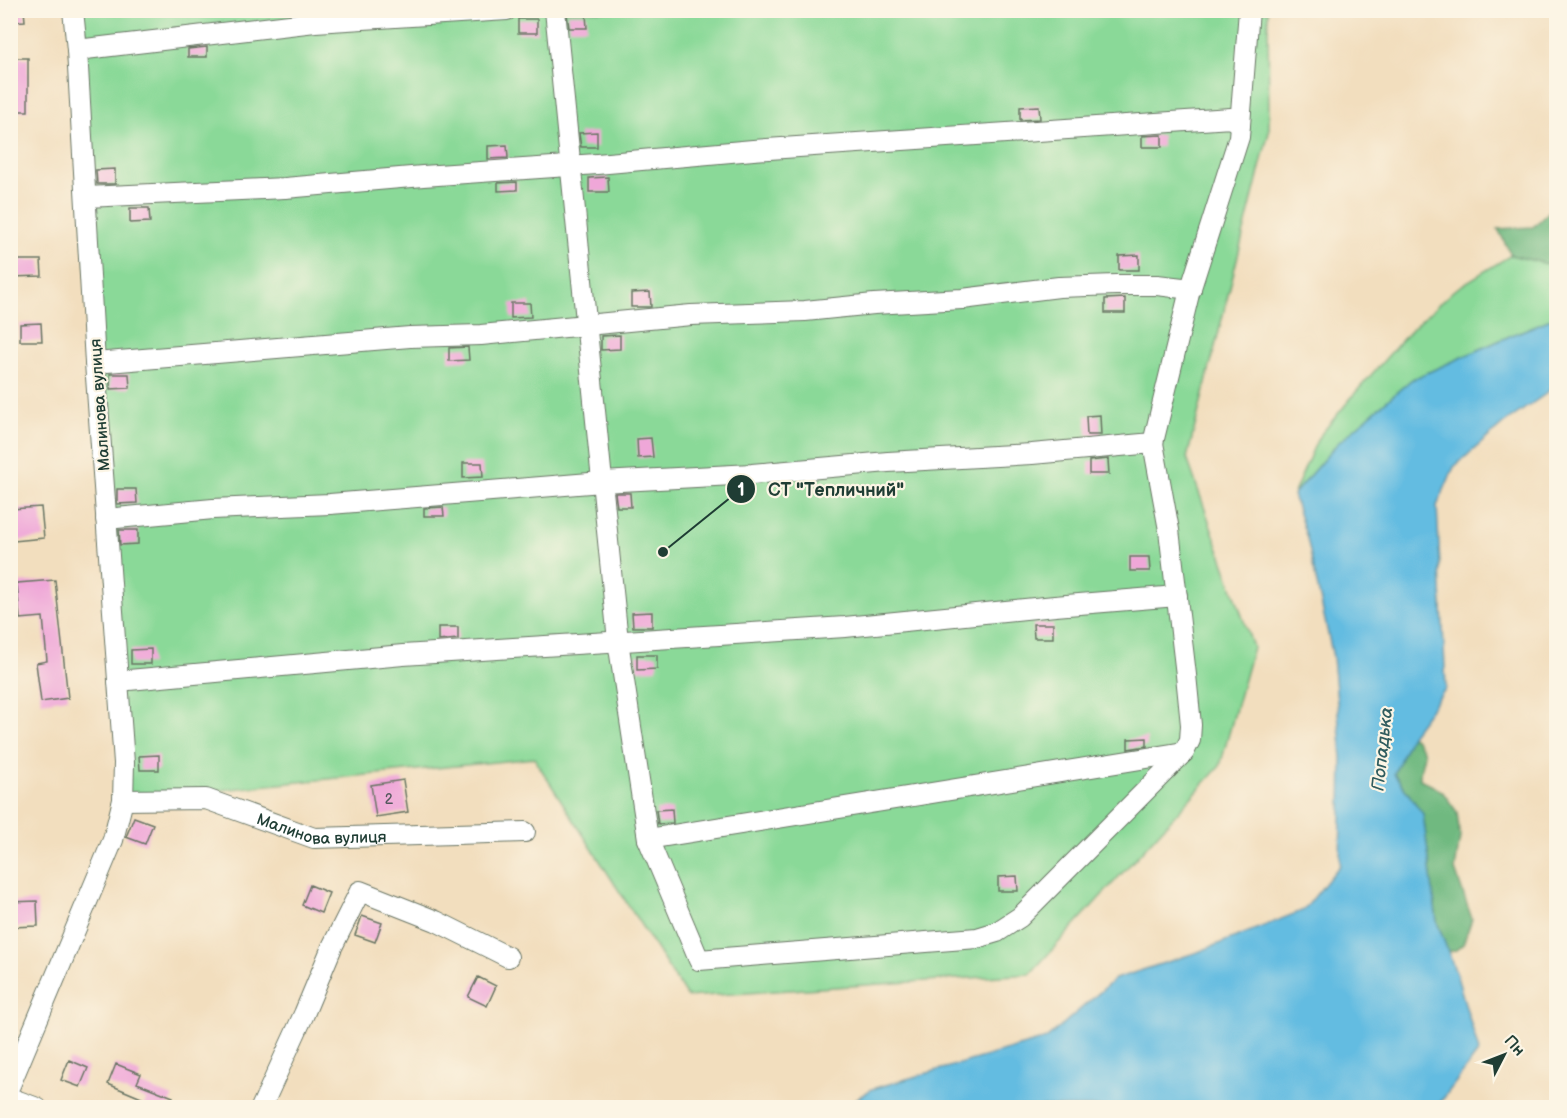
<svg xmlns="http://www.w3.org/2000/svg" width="1567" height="1118" font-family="'Balsamiq Sans',sans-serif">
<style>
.green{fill:#8ad998;stroke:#548b66;stroke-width:1.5}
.forest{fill:#6fb980;stroke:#477b5a;stroke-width:1.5}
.water{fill:#63bce1;stroke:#417c8a;stroke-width:1.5}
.building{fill:#efa7d8}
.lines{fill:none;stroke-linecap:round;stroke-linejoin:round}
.minor-casing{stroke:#697564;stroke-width:22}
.minor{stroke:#fff;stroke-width:20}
.labels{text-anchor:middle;stroke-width:4.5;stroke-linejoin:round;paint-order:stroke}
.number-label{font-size:14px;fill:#53585d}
.street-label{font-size:16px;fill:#1f3d34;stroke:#fcf5e5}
.water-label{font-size:18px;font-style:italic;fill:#305d5f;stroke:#fcf5e5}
.leader{fill:none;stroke:#1f3d34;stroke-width:2}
.callout-dot{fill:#1f3d34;stroke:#fcf5e5;stroke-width:2}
.mark-label{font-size:18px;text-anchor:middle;font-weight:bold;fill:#fff}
.callout-label{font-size:18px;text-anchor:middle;font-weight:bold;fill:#1f3d34;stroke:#fcf5e5;stroke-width:4.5;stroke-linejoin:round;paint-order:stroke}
</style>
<rect width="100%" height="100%" fill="#fcf5e5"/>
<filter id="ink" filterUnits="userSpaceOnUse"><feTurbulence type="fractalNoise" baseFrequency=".0167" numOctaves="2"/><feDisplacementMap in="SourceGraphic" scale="12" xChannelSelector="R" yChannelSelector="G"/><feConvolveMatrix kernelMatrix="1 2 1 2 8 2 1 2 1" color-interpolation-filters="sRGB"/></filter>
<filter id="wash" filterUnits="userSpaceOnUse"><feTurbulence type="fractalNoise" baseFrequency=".008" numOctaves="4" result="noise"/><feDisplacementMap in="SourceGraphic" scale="24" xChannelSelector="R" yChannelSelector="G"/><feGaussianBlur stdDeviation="1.35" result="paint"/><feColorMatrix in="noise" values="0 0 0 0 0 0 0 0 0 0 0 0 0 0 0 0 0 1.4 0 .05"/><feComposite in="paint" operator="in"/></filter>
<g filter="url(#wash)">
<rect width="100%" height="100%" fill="#f2debe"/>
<path class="green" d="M69,11h1199l1,121 -82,326 66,189 -33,119 -190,208 -343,23 -153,-239 -411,42z
M1511,255l45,11v51l-44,18 -101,45 -74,64 -44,51 25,-57 38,-46 55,-62 43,-40z"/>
<path class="forest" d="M1556,205v61l-45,-11 -13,-26 35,-2z
M1411,735c23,24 8,18 9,44l22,12 15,21 3,25 -5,33 17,49 -9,25 -7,6 -8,2 -11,-30 -14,-108 -29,-40z"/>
<path class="water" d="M1556,317v64l-9,12 -44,31 -49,43 -17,39 9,182 -35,47 -17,39 29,40 14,108 19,51 23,78 -42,56h-594l29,-18 174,-50 69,-60 83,-27 106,-42 36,-45 2,-107 -9,-101 -26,-119 -14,-43 44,-51 74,-64 101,-45z"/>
<g id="blocks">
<path class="building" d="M10,10h14l1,11 -15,1z
M567,14h19l1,14h-18z
M518,19h19v14h-19z
M207,47v10h-19v-8z
M10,58h18v53h-18z
M1039,106l1,13 -20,1v-13z
M597,132v15h-16l-2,-14z
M1162,135v12h-20v-11z
M507,145l1,13 -20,1v-13z
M115,169v15h-18l-1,-14z
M608,177l1,15h-20v-14z
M517,182v8l-19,1v-8z
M130,208h19l1,14 -20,1z
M1139,255v15h-20v-14z
M10,260h31l1,16 -32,1z
M650,292l1,15h-20v-14z
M1125,298v15h-20v-14z
M511,303h19l1,14 -20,1z
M41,323l1,18h-22v-17z
M620,335v14l-19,1v-14z
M468,347l1,13 -20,1v-13z
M110,374h19l1,14 -20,1z
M1100,415l1,20h-14l-1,-19z
M651,438l2,19 -15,1 -1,-19z
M1108,459l1,15h-20v-13z
M463,463h19l1,14 -20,1z
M117,489h19l1,14 -20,1z
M615,493h15l1,14h-14z
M41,507l3,31 -30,3 -3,-32z
M443,507l1,9h-20v-8z
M119,530h19v14l-18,1z
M1130,557h19l1,14h-20z
M55,580l13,118 -27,4 -5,-39 11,-2 -4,-44 -23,2 -3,-36z
M652,612v15h-19l-1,-14z
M1033,624h20v14h-19z
M438,627h20v12l-20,2z
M151,649v15h-20v-14z
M637,655h20v14l-20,1z
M1147,738v8l-19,3v-10z
M159,755v15h-19l-1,-14z
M403,780l5,32 -32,5 -5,-32z
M672,809l1,14 -15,1 -2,-14z
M134,817l19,7 -8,20 -19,-7z
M1017,876l1,15h-20v-14z
M310,885l19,8 -8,20 -19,-8z
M37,901l1,25 -28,1v-25z
M362,916l20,7 -7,19 -20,-7z
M478,977l18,9 -9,20 -19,-9z
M69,1060l19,8 -8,19 -19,-7z
M116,1064l25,10 -4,9 36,14 -4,10h-26l3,-7 -38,-16z"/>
</g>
</g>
<g filter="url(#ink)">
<use href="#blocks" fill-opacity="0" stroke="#697564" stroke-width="1.5"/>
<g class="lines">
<g class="minor-casing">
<g id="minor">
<path d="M555,10l63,631 30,198 51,121 278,-22 20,-6 23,-15 164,-165 6,-12 1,-15 -5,-50 -17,-145 -16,-87"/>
<path d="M77,50l238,-28 192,-12"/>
<path d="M1240,125l9,-115"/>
<path d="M86,197l199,-9 138,-12 174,-12 156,-14 478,-32 9,7 -1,12 -50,157 -36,149 -121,11 -144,8 -136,12 -150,8 -272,22 -117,5 -107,10"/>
<path d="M95,363l315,-26 71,-2 210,-20 114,-4 69,-7 88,-5 97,-12 57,-2h41l34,4"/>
<path d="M118,681l285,-26 442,-28 210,-21 122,-10"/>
<path id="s1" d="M123,800l83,-1 108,39 211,-6"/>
<path d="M648,839l536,-87"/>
<path d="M10,1085l103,-245 10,-40 1,-37 -29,-400 -18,-313 -4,-40"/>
<path d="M10,1098l27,10"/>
<path d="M261,1108l43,-94 28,-67 28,-56 76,30 72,36"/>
</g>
</g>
<use href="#minor" class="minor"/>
</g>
</g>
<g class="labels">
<g class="number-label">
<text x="389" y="804">2</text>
</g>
<g class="street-label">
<text transform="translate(99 405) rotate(-94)" y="6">Малинова вулиця</text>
<text dy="6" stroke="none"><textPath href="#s1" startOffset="204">Малинова вулиця</textPath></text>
</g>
<g class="water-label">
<text transform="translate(1382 749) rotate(-84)" y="6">Попадька</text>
</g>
</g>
<path class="leader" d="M663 552L741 489"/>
<g class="callout-dot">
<circle cx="663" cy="552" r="6"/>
<circle cx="741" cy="489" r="15"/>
</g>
<g class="mark-label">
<text x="741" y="496">1</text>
</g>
<g class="callout-label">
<text x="836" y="496">СТ "Тепличний"</text>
</g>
<rect width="1567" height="1118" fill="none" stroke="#fcf5e5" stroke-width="36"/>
<g transform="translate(1504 1055) rotate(48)" stroke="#fcf5e5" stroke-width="4.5" paint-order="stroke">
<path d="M0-4.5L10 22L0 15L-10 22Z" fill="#1f3d34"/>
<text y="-9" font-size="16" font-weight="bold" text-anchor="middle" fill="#1f3d34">Пн</text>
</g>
</svg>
